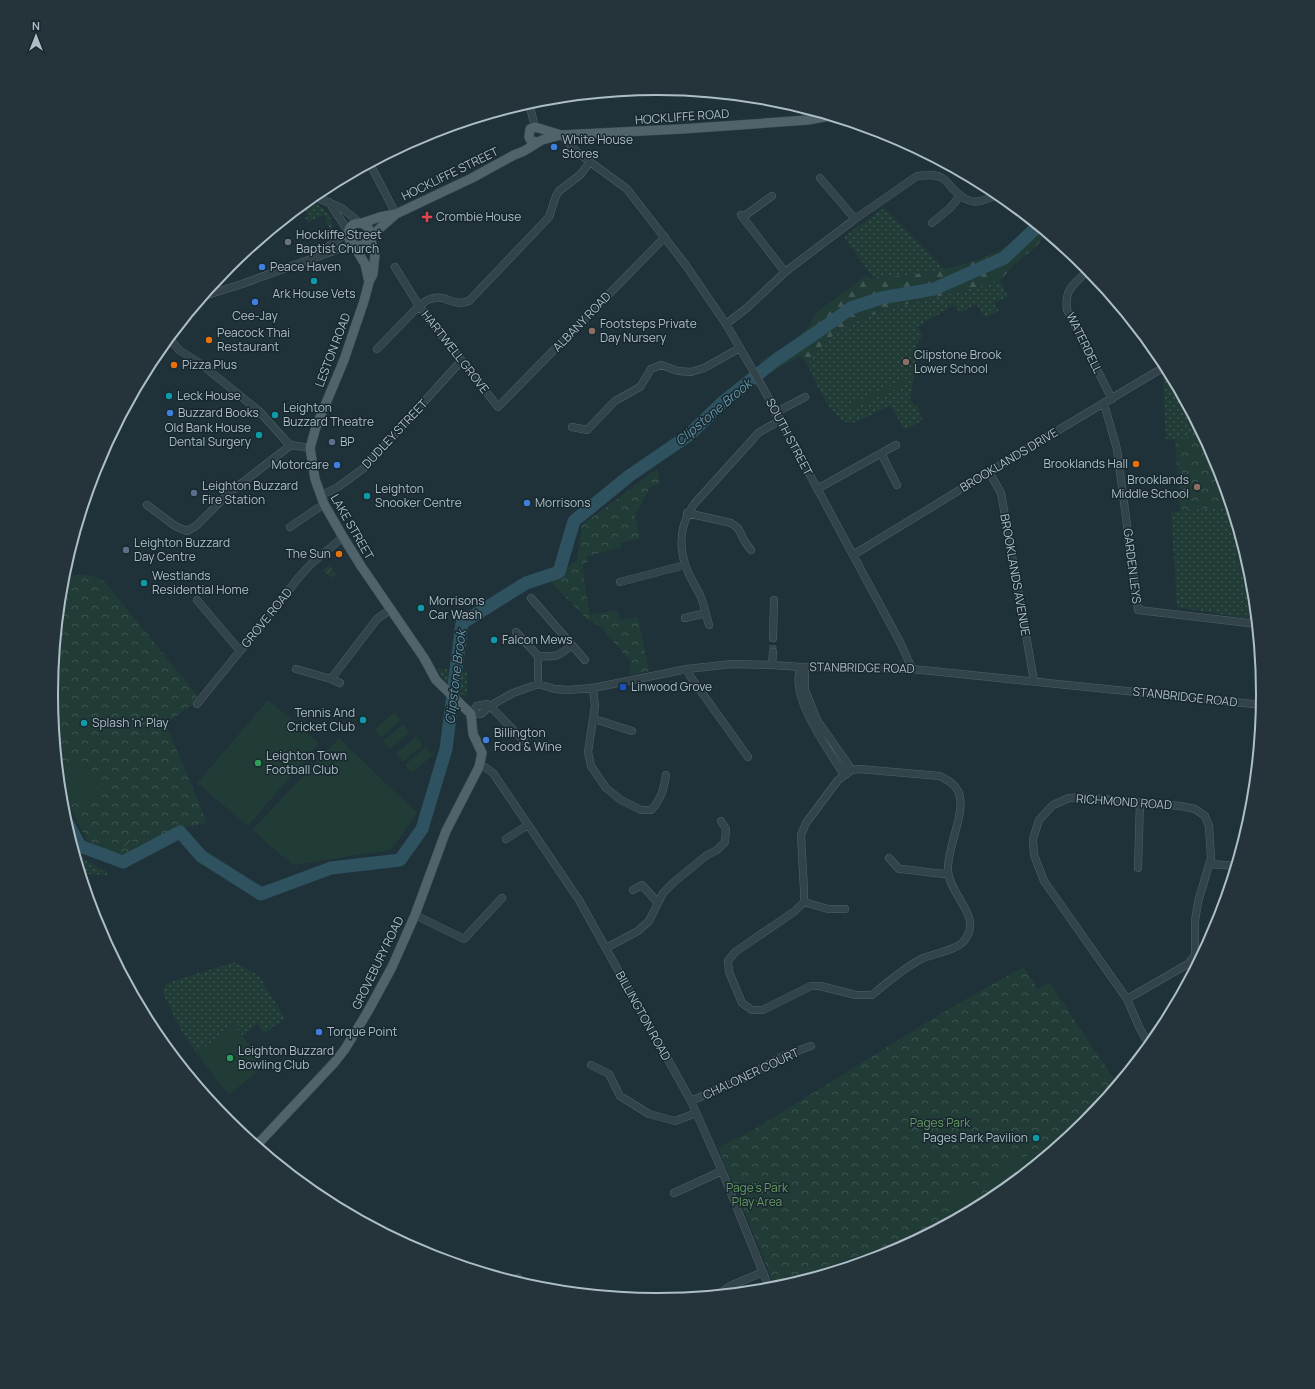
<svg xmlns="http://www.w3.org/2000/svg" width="1315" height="1389" font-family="Manrope,sans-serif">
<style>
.grass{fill:url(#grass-dots)}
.forest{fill:url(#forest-firs)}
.park{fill:url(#park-crowns)}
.garden{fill:url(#garden-furrows)}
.pitch{fill:#213b36}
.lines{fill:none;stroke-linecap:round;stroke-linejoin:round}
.river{stroke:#2f5260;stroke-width:13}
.minor-tunnel{stroke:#34474f;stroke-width:7;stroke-dasharray:7 3.5;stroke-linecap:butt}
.minor-casing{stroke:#506168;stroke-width:8}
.major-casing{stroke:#3f4f56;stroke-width:10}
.minor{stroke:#33434a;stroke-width:7}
.major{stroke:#50636a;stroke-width:9}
.rail{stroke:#546971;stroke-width:2;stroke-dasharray:4 4;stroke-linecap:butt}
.shop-dot{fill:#3f7fe0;stroke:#18282e;stroke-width:1.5}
.health-dot{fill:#e0444e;stroke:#18282e;stroke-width:1.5}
.worship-dot{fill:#6b7280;stroke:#18282e;stroke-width:1.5}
.culture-dot{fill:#0f9aa8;stroke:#18282e;stroke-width:1.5}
.education-dot{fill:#8d6e63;stroke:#18282e;stroke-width:1.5}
.food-dot{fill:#e8710a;stroke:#18282e;stroke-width:1.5}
.service-dot{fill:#5c6f8a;stroke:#18282e;stroke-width:1.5}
.transit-dot{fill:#1a4fb4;stroke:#18282e;stroke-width:1.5}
.leisure-dot{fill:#2e9e5b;stroke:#18282e;stroke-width:1.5}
.labels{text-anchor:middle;stroke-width:3;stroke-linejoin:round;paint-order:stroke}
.street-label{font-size:12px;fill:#adbec7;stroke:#18282e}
.poi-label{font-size:12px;fill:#adbec7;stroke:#18282e;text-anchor:start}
.park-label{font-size:12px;fill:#669963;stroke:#18282e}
.water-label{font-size:13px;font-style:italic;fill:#6395a9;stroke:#18282e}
.rim{fill:none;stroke:#adbec7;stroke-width:2}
</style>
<defs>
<pattern id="grass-dots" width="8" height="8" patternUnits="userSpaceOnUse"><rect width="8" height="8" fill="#213b36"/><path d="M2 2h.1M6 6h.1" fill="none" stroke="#3f5652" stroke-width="1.8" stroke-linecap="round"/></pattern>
<pattern id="forest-firs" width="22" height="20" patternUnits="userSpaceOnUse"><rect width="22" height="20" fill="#213b36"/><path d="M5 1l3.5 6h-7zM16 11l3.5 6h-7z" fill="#3f5652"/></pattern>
<pattern id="park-crowns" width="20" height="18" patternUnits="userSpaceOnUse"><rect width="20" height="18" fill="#213b36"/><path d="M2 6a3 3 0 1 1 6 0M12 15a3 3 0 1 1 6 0" fill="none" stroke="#3f5652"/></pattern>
<pattern id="garden-furrows" width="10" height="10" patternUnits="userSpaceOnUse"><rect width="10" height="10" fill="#213b36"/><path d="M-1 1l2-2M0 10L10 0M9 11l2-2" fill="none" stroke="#3f5652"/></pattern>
</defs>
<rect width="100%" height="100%" fill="#1f323a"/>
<path class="grass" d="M309,200c14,7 28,17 22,34l-7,-19 -16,7 -3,-4 3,-2 -5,-11z
M884,208l61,62 -71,9 -30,-42z
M1000,281l8,16 -14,6 5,8 -13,7 -10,-14 -16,9 -6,-8 -37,22 6,8 -6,8 -3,33 -4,23 4,6h3l6,15 -18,10 -15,-25c-8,4 -32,18 -39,18 -18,0 -36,-42 -43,-57l7,-14 16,-15 20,-14 40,-15z
M1170,373l33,62 -37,5 -3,-63z
M1231,506l21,70 5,44 -80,-13 -6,-95z
M438,668l29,5v18l-1,6c-11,-8 -25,-15 -28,-29z
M75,853l35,22 -29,-1z
M235,962l24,14 26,42 -20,15 -8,-10 -14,13 -10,-12 -36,30 -17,-26 -18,-37 5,-8z"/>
<path class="forest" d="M1033,222l14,11 -12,15 -20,15 -15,18 -109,27 -40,15 -20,14 -15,15 -8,14 -7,-10 -34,19 -8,-14 28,-15 21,-18 3,-8 6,-8 49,-36 8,3c50,-6 106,-10 147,-43 5,-4 8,-10 12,-14z"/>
<path class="park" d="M1203,435l15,28 13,43 -51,5 -5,-73z
M657,469l3,14 -10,4 -15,28 5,23 -19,5v5l-34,8v7l-4,1 1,15 6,36 27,-5 3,10 18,-3 11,54 -20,4 2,-13 -30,-35 -14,-8 -37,-38 27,-21 5,-35z
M80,575l13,1 11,5 93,114 -2,7 -29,22 41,99 -27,5 -53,27 -21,-3 -19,-12 -27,-52 -9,-94 12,-118z
M1023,967l15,22 11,-7 69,103 -32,39 -92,75 -95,51 -34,4 -19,6 -33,15 1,3 -38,11 -58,-142 32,-15 197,-122z"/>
<path class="garden" d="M329,565l7,9 -5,4 -8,-8z
M126,840h4l7,3 -9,5 -10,-4z"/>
<path class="pitch" d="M903,380l2,5 -55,25 -2,-5z
M1240,537l4,10 -1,16 5,13 5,6 1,10c-16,-14 -22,-35 -14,-55z
M268,700l51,43 -71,83 -51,-43z
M394,712l7,8 -20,18 -7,-8z
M403,724l7,8 -20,17 -7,-8z
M416,736l7,9 -20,17 -7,-8z
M339,738l78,75 -26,37 -98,15 -41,-35z
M425,747l8,8 -21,18 -7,-8z
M85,760l16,35 -23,10 -16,-34z
M233,1024l32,41 -36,30 -32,-41z
M1038,1150l5,9 -46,38 -10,-20z
M975,1183l10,21 -26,14 -11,-22z"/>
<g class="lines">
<path class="river" d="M64,817l16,29 43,16 57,-30 21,24 60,38 70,-26 69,-8 22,-31 24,-80 16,-126 64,-40 33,-11 15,-51 55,-45 60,-41 35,-34 52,-41 50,-34 25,-18 30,-10 53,-9 70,-31 34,-32"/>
<path class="minor-tunnel" d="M773,652v-14"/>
<g class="minor-casing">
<path id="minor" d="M529,103l6,24
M805,108l3,12
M561,135l17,18 49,36 58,75 41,60 36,62 139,258 11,25
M370,164l26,50
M820,178l35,41
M314,196l29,13 17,14
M329,202l19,29
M741,215l44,57
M743,217l29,-21
M932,223l18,-15 10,-12
M321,252l27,-20
M395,267l24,39c23,-20 31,3 50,-5l80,-84 7,-21 3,-5 21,-16 10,-13
M1089,269c-13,15 -25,17 -22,41l45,89
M204,296l35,-11 114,-41
M726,324l22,-17 37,-35 70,-53 62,-43c8,0 18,-3 25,2 4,2 7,7 11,11 17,17 25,15 46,5
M169,338l10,12 22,14 58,47 27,30 5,4 19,3
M377,349l42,-43 79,101 167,-170
M1104,404l13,45 21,161 119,14
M775,413l30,-16
M572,427l15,3 28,-29 25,-14 11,-18 10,-4 17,6 13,1 13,-4 36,-20
M881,453l16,32
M989,472l12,21 33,188
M817,489l79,-44
M320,496l18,-9 26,-19 97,-107
M147,505l28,21 12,5 9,-5 33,-33 62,-48
M687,513l44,10 7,5 7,14 6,8
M290,527l34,-23
M853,555l187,-114 126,-75
M620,582l65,-17
M531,598l54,62
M197,600l43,51
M685,618l21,-5
M709,625c-3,-10 -5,-21 -9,-30 -5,-10 -12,-20 -15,-31 -7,-23 -4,-42 10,-61l58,-64 5,-6 21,-12
M516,632l22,24
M773,638l1,-38
M772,665l1,-13
M296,669l35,10 46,-60 14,-10
M687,669l3,7 58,81
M331,679l9,4
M538,684v-28c18,1 20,1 34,-11
M593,688l2,18 -7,46 3,14 15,22 15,12 20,10h10c10,-10 13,-22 15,-35
M197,704l43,-53 23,-27 36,-47 13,-14 31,-26
M490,706l34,35
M471,714l6,-8 10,-2 3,2 23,-13 25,-9 17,5 13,1 25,-2 94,-19 45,-5 40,1 29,2 111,2 351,36
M471,714h10l9,-8
M594,719l38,12
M480,764l13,9 86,127 112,201 31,70 48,119
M859,769l81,7c7,4 14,7 18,15 10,18 -12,58 -10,80 2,26 37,47 15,71 -5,7 -33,13 -42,17 -15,8 -36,25 -49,36h-16l-36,-9h-9l-48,24h-11l-10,-7 -13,-31 -1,-11 7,-9 60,-41 9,-9v-12l-3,-55 5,-12 32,-43 14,-10z
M844,775c-15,-25 -56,-79 -43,-108l4,6v17l12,30 35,50
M506,839l22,-14
M889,858l10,11c16,1 32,4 49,5
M1210,864l26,2
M1138,868l2,-65
M633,890l9,-5 16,18
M804,902l24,7h17
M415,915l49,24 38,-41
M606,948l32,-17 11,-10 14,-28 11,-11 33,-27 10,-5 8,-8 1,-13 -5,-8
M1127,999l61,-35 7,-9v-34l3,-19 13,-44 -2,-32 -4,-10 -10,-7 -14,-3 -100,-9 -12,1 -16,7 -14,15 -6,19 1,16 10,26 83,118 13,30 10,17
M591,1065l18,9 11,22 29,18 26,7 21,-8
M691,1101l55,-24 37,-21 28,-10
M674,1193l48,-22
M513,1281l5,-3
M717,1295l13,-9 33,-14"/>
</g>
<g class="major-casing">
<path id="major" d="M538,142l-7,-1 -2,-4 1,-8 5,-2 26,8
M348 234a11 11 0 1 1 22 0a11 11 0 1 1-22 0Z
M362,223l18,-6 15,-3
M370,237l26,-23 76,-36 42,-23 10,-4 18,-11 19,-5 121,-6 126,-9 21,-4
M353,244l12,20 4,18
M256,1146l78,-83 11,-14 22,-36 25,-46 23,-52 31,-84 33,-64 3,-14 -9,-19 -2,-20 -35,-34 -12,-22 -63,-92 -18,-29 -19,-33 -9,-25 -5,-31 6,-21 28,-67 20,-59 5,-19 4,-8 2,-20 -5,-16"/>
</g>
<use href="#minor" class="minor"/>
<use href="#major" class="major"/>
<path class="rail" d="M851,1266l19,-9 22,-3"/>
</g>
<g class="shop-dot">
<circle cx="554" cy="147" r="4"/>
<circle cx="262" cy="267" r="4"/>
<circle cx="255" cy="302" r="4"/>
<circle cx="170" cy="413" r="4"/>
<circle cx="337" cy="465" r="4"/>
<circle cx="527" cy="503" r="4"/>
<circle cx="486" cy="740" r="4"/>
<circle cx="319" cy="1032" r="4"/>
</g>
<path class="health-dot" d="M425 211h4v4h4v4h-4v4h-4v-4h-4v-4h4z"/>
<circle class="worship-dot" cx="288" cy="242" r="4"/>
<g class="culture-dot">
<circle cx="314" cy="281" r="4"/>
<circle cx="169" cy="396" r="4"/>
<circle cx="275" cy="415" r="4"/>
<circle cx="259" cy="435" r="4"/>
<circle cx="367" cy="496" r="4"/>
<circle cx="144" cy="583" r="4"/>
<circle cx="421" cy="608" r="4"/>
<circle cx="494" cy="640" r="4"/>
<circle cx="363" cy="720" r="4"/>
<circle cx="84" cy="723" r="4"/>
<circle cx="1036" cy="1138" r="4"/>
</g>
<g class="education-dot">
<circle cx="592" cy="331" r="4"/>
<circle cx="906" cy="362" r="4"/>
<circle cx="1197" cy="487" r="4"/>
</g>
<g class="food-dot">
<circle cx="209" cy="340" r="4"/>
<circle cx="174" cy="365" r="4"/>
<circle cx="1136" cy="464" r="4"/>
<circle cx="339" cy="554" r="4"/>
</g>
<g class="service-dot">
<circle cx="332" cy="442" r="4"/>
<circle cx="194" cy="493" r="4"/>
<circle cx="126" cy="550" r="4"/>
</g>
<rect class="transit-dot" x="619" y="683" width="8" height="8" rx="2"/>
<g class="leisure-dot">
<circle cx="258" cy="763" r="4"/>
<circle cx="230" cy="1058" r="4"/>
</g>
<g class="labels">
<g class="street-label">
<text transform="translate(682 117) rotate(-4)" y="4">HOCKLIFFE ROAD</text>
<text transform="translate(450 174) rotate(-26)" y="4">HOCKLIFFE STREET</text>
<text transform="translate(582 322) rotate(-46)" y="4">ALBANY ROAD</text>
<text transform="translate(1084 343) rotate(64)" y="4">WATERDELL</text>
<text transform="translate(333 350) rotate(-69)" y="4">LESTON ROAD</text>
<text transform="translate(455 352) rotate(52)" y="4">HARTWELL GROVE</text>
<text transform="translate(395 434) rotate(-47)" y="4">DUDLEY STREET</text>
<text transform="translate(789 437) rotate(62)" y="4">SOUTH STREET</text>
<text transform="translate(1009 460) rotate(-31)" y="4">BROOKLANDS DRIVE</text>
<text transform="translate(352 527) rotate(60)" y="4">LAKE STREET</text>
<text transform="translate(1132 566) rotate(83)" y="4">GARDEN LEYS</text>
<text transform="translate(1015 575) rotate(80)" y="4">BROOKLANDS AVENUE</text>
<text transform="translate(267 618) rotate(-51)" y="4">GROVE ROAD</text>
<text transform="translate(862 668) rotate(1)" y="4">STANBRIDGE ROAD</text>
<text transform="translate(1185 697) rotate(6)" y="4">STANBRIDGE ROAD</text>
<text transform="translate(1124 802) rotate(4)" y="4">RICHMOND ROAD</text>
<text transform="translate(378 963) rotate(-64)" y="4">GROVEBURY ROAD</text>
<text transform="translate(643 1016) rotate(61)" y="4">BILLINGTON ROAD</text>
<text transform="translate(751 1074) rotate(-25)" y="4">CHALONER COURT</text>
</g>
<g class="poi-label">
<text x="562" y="144">White House<tspan x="562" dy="14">Stores</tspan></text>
<text x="436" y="221">Crombie House</text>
<text x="296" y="239">Hockliffe Street<tspan x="296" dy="14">Baptist Church</tspan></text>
<text x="270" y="271">Peace Haven</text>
<text x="314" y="298" text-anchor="middle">Ark House Vets</text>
<text x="255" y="320" text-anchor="middle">Cee-Jay</text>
<text x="600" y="328">Footsteps Private<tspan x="600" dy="14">Day Nursery</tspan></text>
<text x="217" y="337">Peacock Thai<tspan x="217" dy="14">Restaurant</tspan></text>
<text x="914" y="359">Clipstone Brook<tspan x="914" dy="14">Lower School</tspan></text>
<text x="182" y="369">Pizza Plus</text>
<text x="177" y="400">Leck House</text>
<text x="283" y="412">Leighton<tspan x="283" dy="14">Buzzard Theatre</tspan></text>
<text x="178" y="417">Buzzard Books</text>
<text x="251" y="432" text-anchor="end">Old Bank House<tspan x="251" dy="14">Dental Surgery</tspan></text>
<text x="340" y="446">BP</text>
<text x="1128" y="468" text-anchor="end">Brooklands Hall</text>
<text x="329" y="469" text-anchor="end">Motorcare</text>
<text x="1189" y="484" text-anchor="end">Brooklands<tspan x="1189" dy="14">Middle School</tspan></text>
<text x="202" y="490">Leighton Buzzard<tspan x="202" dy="14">Fire Station</tspan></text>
<text x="375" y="493">Leighton<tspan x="375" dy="14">Snooker Centre</tspan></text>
<text x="535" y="507">Morrisons</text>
<text x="134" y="547">Leighton Buzzard<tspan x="134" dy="14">Day Centre</tspan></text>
<text x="331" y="558" text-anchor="end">The Sun</text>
<text x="152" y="580">Westlands<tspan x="152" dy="14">Residential Home</tspan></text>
<text x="429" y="605">Morrisons<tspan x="429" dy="14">Car Wash</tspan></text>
<text x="502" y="644">Falcon Mews</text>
<text x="631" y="691">Linwood Grove</text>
<text x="355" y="717" text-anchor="end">Tennis And<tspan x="355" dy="14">Cricket Club</tspan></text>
<text x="92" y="727">Splash 'n' Play</text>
<text x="494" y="737">Billington<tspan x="494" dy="14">Food &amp; Wine</tspan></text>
<text x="266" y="760">Leighton Town<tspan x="266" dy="14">Football Club</tspan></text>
<text x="327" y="1036">Torque Point</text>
<text x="238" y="1055">Leighton Buzzard<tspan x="238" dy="14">Bowling Club</tspan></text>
<text x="1028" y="1142" text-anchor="end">Pages Park Pavilion</text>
</g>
<g class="park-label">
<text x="940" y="1127">Pages Park</text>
<text x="757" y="1192">Page's Park<tspan x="757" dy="14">Play Area</tspan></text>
</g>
<g class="water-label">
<text transform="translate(713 412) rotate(-40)" y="5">Clipstone Brook</text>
<text transform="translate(455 677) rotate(-83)" y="5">Clipstone Brook</text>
</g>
</g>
<path d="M0 0H1315V1389H0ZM58 694a599 599 0 1 1 1198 0a599 599 0 1 1-1198 0Z" fill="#24343a" fill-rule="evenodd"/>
<path class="rim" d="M58 694a599 599 0 1 1 1198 0a599 599 0 1 1-1198 0Z"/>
<g transform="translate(36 36)" stroke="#18282e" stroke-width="3" paint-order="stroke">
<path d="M0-3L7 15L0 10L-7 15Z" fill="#adbec7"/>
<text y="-6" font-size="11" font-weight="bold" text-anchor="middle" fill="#adbec7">N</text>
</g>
</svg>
